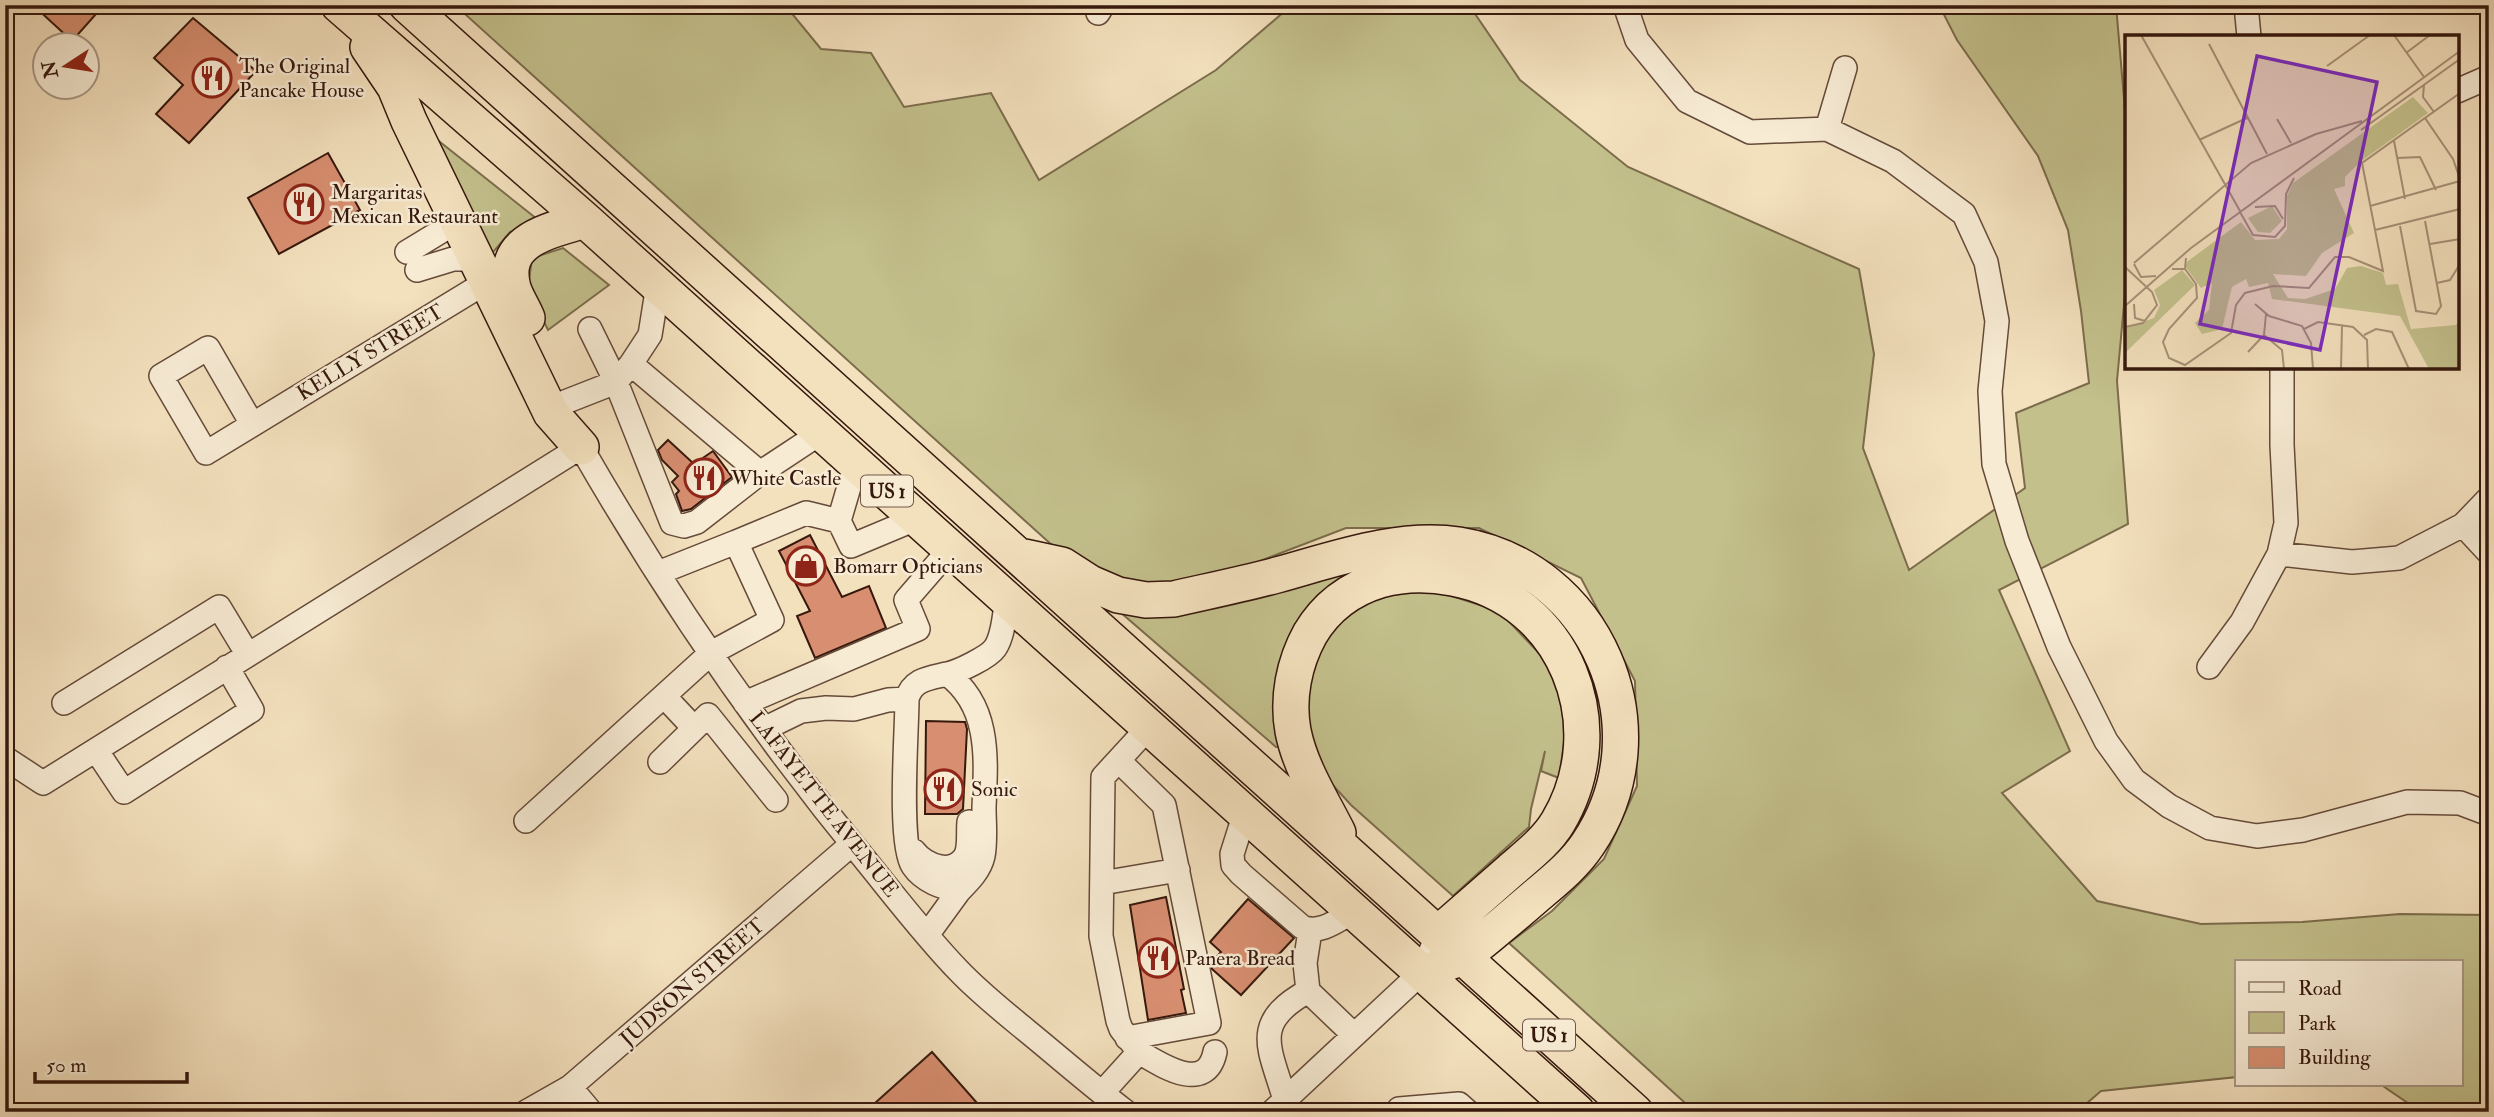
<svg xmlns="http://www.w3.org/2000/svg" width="2494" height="1117" font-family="'IM FELL Double Pica',serif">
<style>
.green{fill:#c3c08c;stroke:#7c6c4c;stroke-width:2}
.building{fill:#d88f71;stroke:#36180d;stroke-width:2}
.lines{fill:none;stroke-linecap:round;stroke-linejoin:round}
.minor-casing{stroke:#654a39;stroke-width:26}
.highway-casing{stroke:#36180d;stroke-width:38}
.minor{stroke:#f7ebd4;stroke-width:23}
.highway{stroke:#f3e0bd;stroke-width:35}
.labels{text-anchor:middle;stroke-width:5;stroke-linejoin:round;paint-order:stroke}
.shield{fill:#f7ebd4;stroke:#705749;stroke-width:2}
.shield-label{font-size:19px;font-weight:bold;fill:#36180d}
.poi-label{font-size:21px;fill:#36180d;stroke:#f7ebd4;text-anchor:start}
.street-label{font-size:21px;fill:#36180d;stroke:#f7ebd4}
.inset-road{fill:none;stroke:#a79077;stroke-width:2}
.view{fill:#7b2cbf;fill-opacity:0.15;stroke:#7b2cbf;stroke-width:3.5}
.inset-edge{fill:none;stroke:#36180d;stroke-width:3.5}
</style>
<rect width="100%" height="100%" fill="#f3e0bd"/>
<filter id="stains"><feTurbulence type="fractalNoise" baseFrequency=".00286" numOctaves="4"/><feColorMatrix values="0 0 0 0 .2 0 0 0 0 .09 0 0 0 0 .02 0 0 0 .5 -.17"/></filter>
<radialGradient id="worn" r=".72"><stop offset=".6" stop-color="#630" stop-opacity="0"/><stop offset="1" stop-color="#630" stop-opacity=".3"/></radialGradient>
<path class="green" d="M455,5h330l36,44 50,4 33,54 87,-14 48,87 177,-110 76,-65h177l51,75 108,87 231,102 15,85 -11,94 46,122 116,-82 -9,-75 73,-30 -8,-72 -13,-81 -30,-74 -81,-116 -18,-35h177l10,117v161l-9,98 11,143 -129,66 71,161 -68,42 95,108 104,23 101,-2 98,-8 89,1v197h-68l-41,-28h81v-123h-224v116l-136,14 -15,13 9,8h-400l-186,-169 43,-32 52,-52 33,-73 -2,-105 -54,-103 -102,-50h-133l-107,41 -57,15 -72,-1 -46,-27z
M430,134l107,85 -27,13 -21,25z
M563,248l46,37 -61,45 -20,-42 4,-30z
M1372,566l-46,30 -43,150 -7,1 -157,-136z
M1423,587l76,24 54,57 15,47 -9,63 -18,-7 4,-20 -14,58 -2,18 -76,69 -102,-91 -22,-24 -25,-58 5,-61 26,-43 41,-24z"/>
<path class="building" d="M33,5h71l-32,36z
M193,18l63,53 -67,72 -33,-29 27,-29 -29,-27z
M328,153l32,57 -81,44 -31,-56z
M668,440l26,24 19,-13 19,26 -41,32 -9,2 -6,-17 3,-3 -7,-9 6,-6 -16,-16 -4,-10z
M810,535l32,62 27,-11 17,42 -71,30 -18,-42 13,-5 -31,-60z
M926,721l39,1 2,7 -4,80 -6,5h-32z
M1166,897l18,92 -3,1 5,23 -38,7 -18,-115z
M1248,899l46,39 -53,57 -29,-26 -1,-6 10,-11 -11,-10z
M932,1052l53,60h-120z"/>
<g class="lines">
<g class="minor-casing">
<path id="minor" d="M1625,5l12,35 50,61 63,31 77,-3 66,32 71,53 22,48 11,59 -7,70 4,73 23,77 42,106 47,94 28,39 35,26 41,22 47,8 46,-6 104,-28 53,1 29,11
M2246,5l3,32
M1098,13l5,-8
M2457,91l32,-14
M1827,129l18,-61
M407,252l51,-31
M417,270l36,-11h23
M590,329l26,53 56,141 12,3 13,-4 63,-49 62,-41
M631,364l129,109
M565,402l51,-20 15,-18 19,-29 8,-50
M252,424l-44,-76 -47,28 45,77 282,-172
M856,463l-17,58 12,25 67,-28
M2463,525l26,28
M736,542l70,-29 33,8
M2279,554l73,8 47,-4 64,-33 26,-27
M2209,667l33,-45 37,-68 7,-31 -4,-78v-77
M947,674c44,32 39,86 37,133 0,16 2,34 -1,49 -3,14 -14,25 -24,35 -17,-4 -35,-9 -46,-25 -15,-22 -6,-135 -6,-167 5,-20 23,-21 40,-25 11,-2 42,-17 48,-26 9,-13 9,-34 12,-49
M664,696l30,32
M64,703l155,-96 29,48
M745,703l173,-74 -12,-29 45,-52
M764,729l37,-18 25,-3 28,1 34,-9 19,-1
M96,750l28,42 128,-82 -25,-43
M5,758l38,25 538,-336c84,146 179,285 286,415 30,37 59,75 92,109 21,22 45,41 68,60 33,27 65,55 99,81
M1119,761l45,44 45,218 -82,15
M660,762l48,-47 68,85
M1245,813l-13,41 1,11 8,9 61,53c18,8 36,-7 52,-16
M526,821l185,-168 61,-33 -36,-78 -78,31
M914,851c11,15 40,26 52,4 4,-9 2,-23 3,-33
M1102,883l76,-13
M1310,931l-5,32 3,28 46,44
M927,935l32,-44
M1139,1052l-18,-23 -3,-8 -17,-85 2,-159 45,-49
M570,1087l21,25
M1102,1093l37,-41c22,13 67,43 76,0
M1285,1100c-15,-52 -35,-77 23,-109
M526,1112l44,-25 282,-243
M1272,1112l150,-140 16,-38
M1397,1112l2,-3 60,-5 9,8"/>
</g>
<g class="highway-casing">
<path id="highway" d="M339,5l246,215 992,892
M407,5l1228,1107
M368,47l27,40 14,34 142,292 30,34
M527,318c-4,-10 -11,-20 -14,-30 -13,-49 37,-57 72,-68
M1025,557l37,8 28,18 28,12 28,5 28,-1c35,-8 69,-15 103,-24 58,-16 121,-39 182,-30 137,22 207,183 129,299 -14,21 -33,36 -52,52 -24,21 -48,41 -73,61l-22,8
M1338,833c-16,-32 -38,-66 -45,-102 -6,-33 1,-68 17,-97 16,-27 40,-45 70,-54 25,-7 47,-7 73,-2 113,21 162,148 105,244 -12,20 -31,34 -48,49 -24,21 -48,42 -72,63"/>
</g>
<use href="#minor" class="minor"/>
<use href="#highway" class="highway"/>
</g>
<defs>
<g id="restaurant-ring" transform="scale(2.0125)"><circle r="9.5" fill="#f7ebd4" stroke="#8f2418" stroke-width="1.5"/><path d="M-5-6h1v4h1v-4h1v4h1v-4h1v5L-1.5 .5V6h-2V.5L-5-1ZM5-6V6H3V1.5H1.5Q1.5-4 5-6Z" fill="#8f2418"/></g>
<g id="shop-ring" transform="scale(2.0125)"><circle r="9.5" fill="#f7ebd4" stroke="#8f2418" stroke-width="1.5"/><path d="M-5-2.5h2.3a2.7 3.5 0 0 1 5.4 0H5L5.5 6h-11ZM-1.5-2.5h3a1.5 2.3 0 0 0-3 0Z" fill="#8f2418"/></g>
</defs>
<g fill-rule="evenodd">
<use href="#restaurant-ring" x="212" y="78"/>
<use href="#restaurant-ring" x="304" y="204"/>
<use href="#restaurant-ring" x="704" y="478"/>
<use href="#shop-ring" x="806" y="566"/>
<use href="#restaurant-ring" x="944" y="789"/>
<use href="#restaurant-ring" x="1158" y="958"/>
</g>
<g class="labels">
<g class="shield">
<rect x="861" y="475.5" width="52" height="31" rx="5"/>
<rect x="1523" y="1019.5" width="52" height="31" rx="5"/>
</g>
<g class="shield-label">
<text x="887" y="498">US 1</text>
<text x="1549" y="1042">US 1</text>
</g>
<g class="poi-label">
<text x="239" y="73">The Original<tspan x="239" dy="24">Pancake House</tspan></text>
<text x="331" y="199">Margaritas<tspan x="331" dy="24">Mexican Restaurant</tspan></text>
<text x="731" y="485">White Castle</text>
<text x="833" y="573">Bomarr Opticians</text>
<text x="971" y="796">Sonic</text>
<text x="1185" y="965">Panera Bread</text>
</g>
<g class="street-label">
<text transform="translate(370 352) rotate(-31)" y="7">KELLY STREET</text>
<text transform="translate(824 804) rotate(52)" y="7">LAFAYETTE AVENUE</text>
<text transform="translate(692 982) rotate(-41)" y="7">JUDSON STREET</text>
</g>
</g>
<g transform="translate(2125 35)">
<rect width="334" height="334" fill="#f3e0bd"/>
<path d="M288,62l15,16 -68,49 -15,15v9l-11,3 20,44 -32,20 -16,23 -33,-2 15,24 17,1 30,-10 12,-21 14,-2 22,7 3,12 12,-1 13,45 45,-4 3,-5v49h-30l-29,-53 -128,-17 -4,-16 -19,4 -3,-8 -14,8 -10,42 -20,5 -7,-11 14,-13 3,-27 -11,5 -16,-22 3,-5 53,-39 14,18 24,-1 8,-10v-33l6,-13zM147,171l10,15 -12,12 -12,-1 -10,-14zM57,235l13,15 -70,68v-25l29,-10 6,-13 -6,-15z" fill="#c3c08c"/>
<path class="inset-road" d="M16,0l99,176M269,0l30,42M84,9l58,110M281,18l24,-18M202,31l43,-31M299,50l-1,12 11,15M300,83l28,41 7,20M152,84l14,24M236,95l99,-71M191,99l46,-13M74,105l48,-22M269,106l11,58M272,123l23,-1 16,33M245,171l90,-25M130,172l20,-1 8,13M115,177l13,23 22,2 10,-11 1,-32 8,-16M275,191l16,85 20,3 5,-8 -16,-85M250,195l85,-21M305,209l30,-5M9,228l117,-100 65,-29M9,229l7,13 15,-1M0,232l27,25 5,13 -14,18 -18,4M47,234h13l1,-11M60,234l11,15 1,14 -28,31 -6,13 6,16 16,7 46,-32 5,-28 9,-12 28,-7 36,2 26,-31h14l34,14 -21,-108 98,-70M312,248l13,-3 10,-16M9,269l1,14 10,3M130,269l14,12 33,10 9,17 2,26M0,271l66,-58 269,-197M141,279l-2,21 18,15 2,19M179,294l14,-7 35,5 14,13 1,29M239,300l12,-6 16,3 17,37M123,317l16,-17M216,334l1,-43"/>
<path class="view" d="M132,21l120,26 -57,268 -120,-26z"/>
<rect width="334" height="334" class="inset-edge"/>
</g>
<rect width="2494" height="1117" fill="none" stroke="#f3e0bd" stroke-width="28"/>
<rect x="7" y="7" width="2480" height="1103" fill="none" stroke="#36180d" stroke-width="3.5"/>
<rect x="14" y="14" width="2466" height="1089" fill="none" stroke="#36180d" stroke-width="2"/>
<rect x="2235" y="960" width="228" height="126" fill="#f7ebd4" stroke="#aa9784" stroke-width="2"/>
<rect x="2249" y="982" width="35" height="10" fill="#f7ebd4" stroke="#aa9784" stroke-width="2"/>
<text x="2298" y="995" font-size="21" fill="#36180d">Road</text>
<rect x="2249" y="1012" width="35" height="21" fill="#c3c08c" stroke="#aa9784" stroke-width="2"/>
<text x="2298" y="1030" font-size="21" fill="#36180d">Park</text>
<rect x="2249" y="1047" width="35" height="21" fill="#d88f71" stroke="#aa9784" stroke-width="2"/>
<text x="2298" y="1064" font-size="21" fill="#36180d">Building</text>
<g transform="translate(66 66) rotate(258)"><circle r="33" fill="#f7ebd4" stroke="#aa9784" stroke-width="2"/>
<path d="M0-5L12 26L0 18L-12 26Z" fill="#8f2418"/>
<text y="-10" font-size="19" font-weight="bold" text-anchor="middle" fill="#36180d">N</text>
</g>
<path d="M35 1072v10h152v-10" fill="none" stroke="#36180d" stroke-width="3.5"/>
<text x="46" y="1072" font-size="21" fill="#36180d" stroke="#f7ebd4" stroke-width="5" paint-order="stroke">50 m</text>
<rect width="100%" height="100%" filter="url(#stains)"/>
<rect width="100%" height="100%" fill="url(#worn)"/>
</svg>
